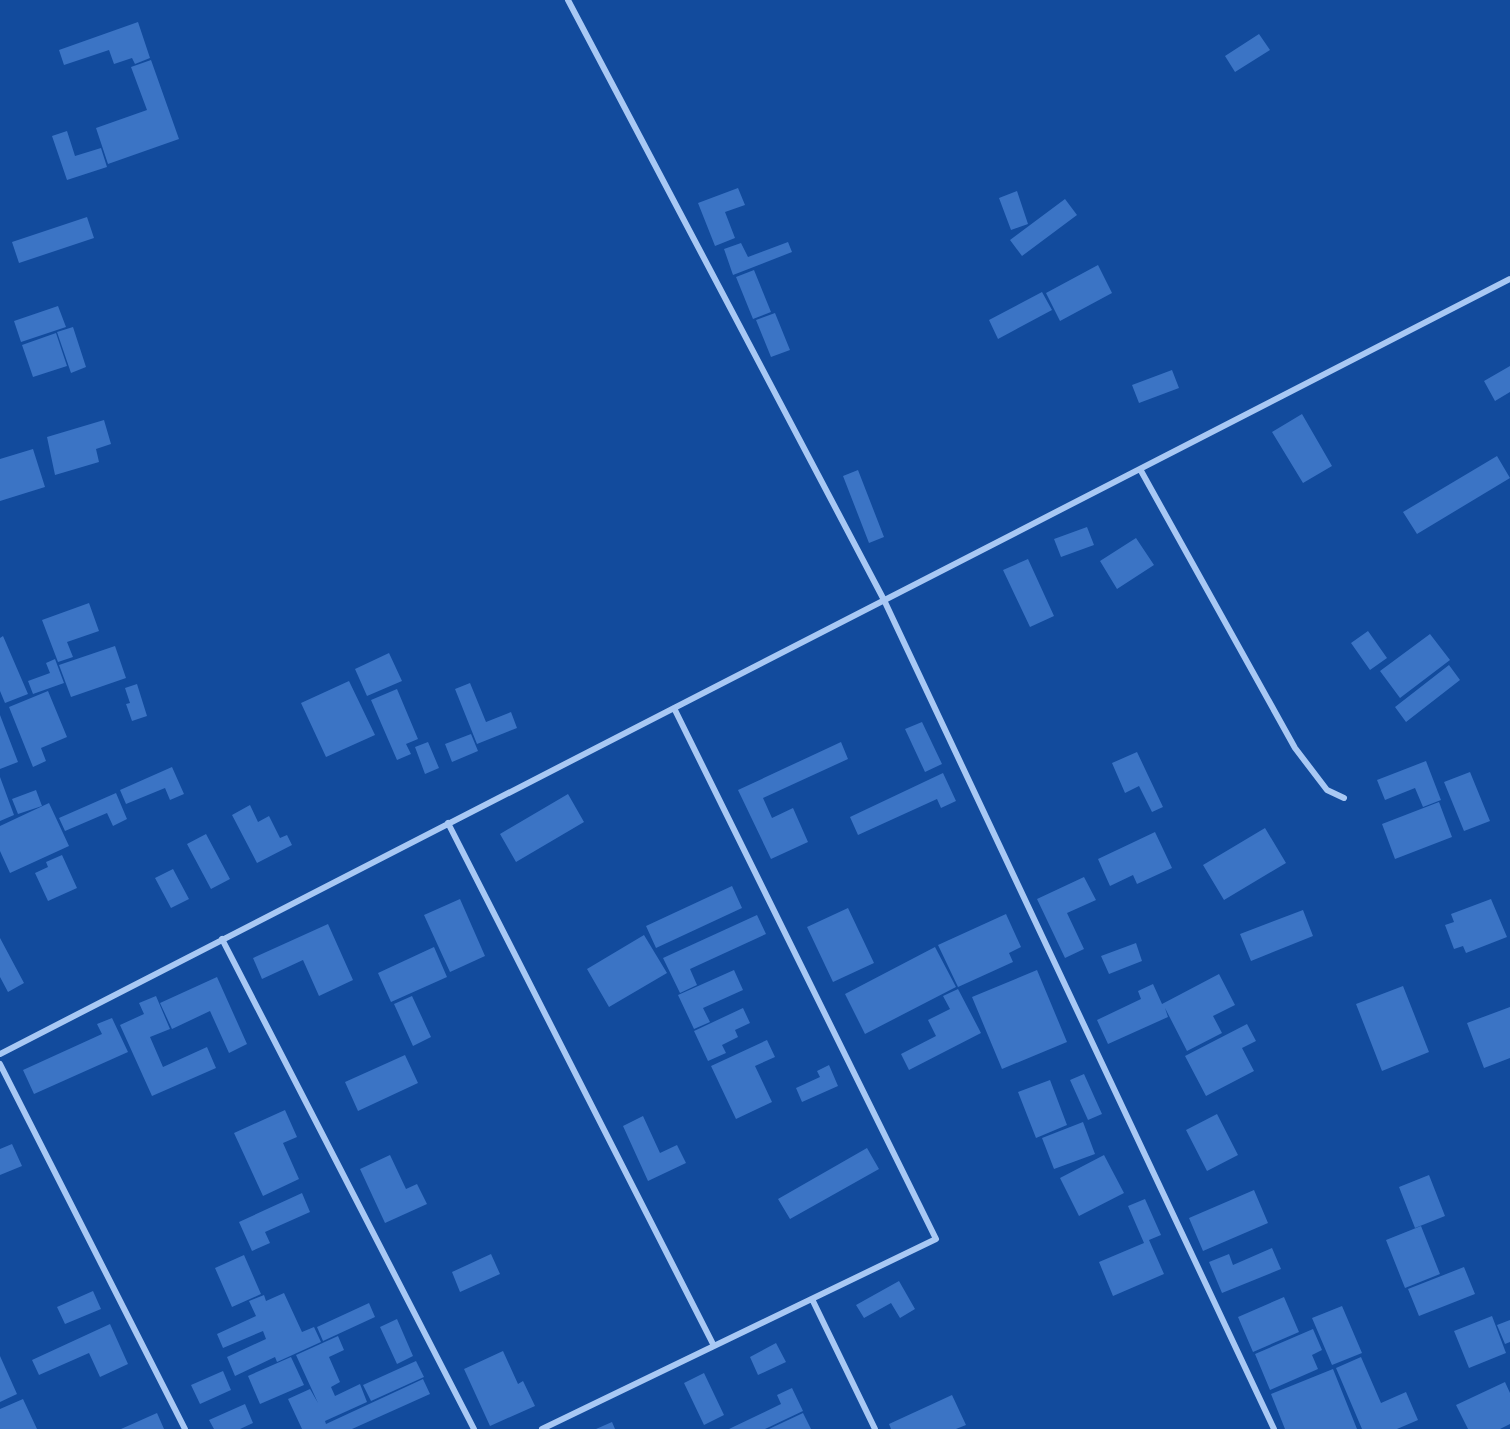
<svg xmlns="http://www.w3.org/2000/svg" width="1510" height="1429" font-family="'Alegreya Sans',sans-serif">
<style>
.building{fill:#3b74c5}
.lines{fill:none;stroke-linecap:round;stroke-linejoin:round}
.minor{stroke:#a8c8f4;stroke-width:6}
</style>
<rect width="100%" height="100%" fill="#124b9d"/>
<path class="building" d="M138,22l12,36 -15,6 -3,-6 -18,6 -5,-14 -45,15 -5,-15z
M1259,34l11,16 -35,22 -10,-16z
M151,60l28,79 -71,25 -12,-36 51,-18 -16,-43z
M67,131l8,25 26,-8 6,19 -40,13 -15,-44z
M738,188l7,17 -20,7 10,26 -20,8 -17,-43z
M1017,191l11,33 -17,6 -12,-32z
M1065,199l12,16 -55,41 -12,-16z
M87,217l7,21 -75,25 -7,-21z
M788,242l4,10 -59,23 -9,-26 17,-6 7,14z
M1098,265l14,28 -52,28 -14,-28z
M754,270l17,42 -18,7 -17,-42z
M1042,292l10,18 -54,29 -9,-19z
M58,306l8,21 -45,15 -7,-21z
M775,313l15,37 -19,7 -15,-37z
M73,327l13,40 -15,6 -14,-41z
M56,333l11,33 -34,11 -11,-32z
M1510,366v26l-15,9 -11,-20z
M1172,370l7,18 -40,15 -7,-18z
M1302,414l30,52 -29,17 -31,-51z
M104,420l7,24 -15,5 3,13 -44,13 -8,-38z
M33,449l12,38 -45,14v-42z
M1497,456l13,22 -93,56 -14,-22z
M858,470l26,67 -15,6 -26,-67z
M1087,527l7,18 -33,12 -7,-18z
M1136,538l18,27 -37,24 -17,-28z
M1028,559l26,57 -24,11 -27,-57z
M89,603l10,28 -32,11 6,15 -15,5 -16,-42z
M1368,631l19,27 -17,12 -19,-27z
M1430,634l20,26 -50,38 -20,-27z
M3,636l25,58 -23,9 -5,-12v-53z
M115,646l11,32 -55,19 -12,-32z
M389,653l13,28 -35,15 -12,-27z
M55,659l9,24 -31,11 -5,-13 22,-8 -4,-10z
M1449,665l11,15 -54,42 -11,-15z
M349,681l26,54 -49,22 -25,-54z
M470,683l16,39 25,-10 6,16 -40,16 -22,-55z
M137,684l10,32 -15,5 -6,-17 4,-1 -5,-15z
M397,689l21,50 -12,5 5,10 -14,6 -26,-60z
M48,691l19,46 -26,11 5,13 -13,6 -24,-60z
M0,715l18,47 -18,7z
M922,722l20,42 -17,8 -20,-43z
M471,734l7,17 -26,11 -7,-18z
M428,742l11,26 -14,6 -10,-27z
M841,742l7,17 -85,39 9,20 21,-10 15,34 -37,17 -33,-69z
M1137,752l26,55 -11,5 -13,-26 -14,7 -13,-30z
M1426,761l15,39 -18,7 -8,-19 -30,12 -8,-20z
M172,767l12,27 -14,6 -5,-12 -39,16 -6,-14z
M1470,772l20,49 -26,10 -20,-49z
M943,773l13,28 -15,7 -4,-9 -79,36 -8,-18z
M0,777l14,38 -14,6z
M36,790l6,16 -24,8 -6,-15z
M116,793l11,26 -14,7 -6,-13 -42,18 -6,-13z
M568,794l16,28 -68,40 -16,-28z
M1439,802l13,35 -57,22 -13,-35z
M49,803l20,43 -59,27 -10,-22v-25z
M250,805l8,17 11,-6 11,22 7,-3 5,10 -35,18 -25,-48z
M1265,828l21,35 -62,37 -21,-35z
M1155,832l17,36 -35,16 -4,-9 -23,11 -12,-27z
M206,834l24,45 -19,10 -24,-45z
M62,855l15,33 -29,13 -13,-28 13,-6 -2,-5z
M173,869l16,30 -18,9 -16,-30z
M1084,877l12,23 -29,13 17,36 -19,9 -28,-59z
M732,886l10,22 -86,40 -10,-22z
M460,899l25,57 -35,16 -26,-57z
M1491,899l16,38 -41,16 -3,-7 -9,3 -9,-24 9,-3 -3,-8z
M848,908l26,55 -41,19 -26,-55z
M1303,910l10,26 -62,25 -11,-27z
M1006,914l15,33 -12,6 4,9 -55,25 -20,-42z
M757,915l9,19 -76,35 7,16 -17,8 -17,-35z
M328,924l25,56 -34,16 -16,-36 -41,19 -9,-21z
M644,935l23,38 -58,34 -22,-38z
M0,938l24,45 -16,9 -8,-15z
M1136,943l6,18 -33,13 -8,-18z
M434,947l13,30 -56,25 -13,-29z
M935,947l21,40 -91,47 -20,-40z
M734,970l9,20 -40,18 7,14 -16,7 -16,-34z
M1037,970l30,72 -65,27 -30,-72z
M1219,974l16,31 -22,11 9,17 -35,18 -22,-43 3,9 -60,27 -11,-24 44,-21 -3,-8 15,-7 9,20z
M217,977l30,67 -18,9 -19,-42 -38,18 -12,-26z
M1403,986l26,66 -47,19 -26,-67z
M958,989l23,44 -72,37 -8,-16 35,-18 -8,-16 22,-11 -7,-13z
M156,996l14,33 -20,8 13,30 44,-20 9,21 -64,28 -32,-71 24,-11 -5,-11z
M412,996l19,41 -18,9 -19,-42z
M1510,1007v51l-26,10 -17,-45z
M743,1008l7,15 -15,7 3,7 -16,8 4,8 -18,8 -14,-30z
M112,1018l16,34 -94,42 -11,-24 79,-36 -5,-10z
M1247,1024l9,17 -14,7 12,23 -48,25 -21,-40z
M767,1040l8,17 -20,9 17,36 -36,17 -25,-53z
M405,1055l13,28 -60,28 -13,-29z
M829,1065l9,21 -36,16 -6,-14 24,-11 -3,-6z
M1084,1074l18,40 -14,6 -18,-40z
M1050,1080l17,45 -31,13 -18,-46z
M285,1110l12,27 -14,6 16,36 -36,17 -29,-63z
M1217,1114l21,41 -31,16 -21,-41z
M643,1116l17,37 17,-8 9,18 -38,18 -25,-55z
M1083,1122l12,32 -41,15 -12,-31z
M12,1144l10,22 -22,9v-26z
M867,1148l12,21 -89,50 -12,-20z
M390,1155l16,34 11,-5 10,20 -42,19 -25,-54z
M1104,1155l20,38 -45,23 -19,-38z
M1429,1175l16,41 -30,12 -16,-41z
M1254,1190l14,33 -65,28 -14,-33z
M302,1193l8,19 -45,20 5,11 -18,8 -13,-29z
M1145,1199l16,36 -12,5 15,34 -51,22 -14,-34 45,-19 -16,-37z
M1421,1226l19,48 -35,14 -19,-48z
M1272,1248l9,21 -59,24 -13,-31 20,-8 4,11z
M491,1254l9,20 -40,18 -8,-20z
M244,1255l17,39 -29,13 -17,-39z
M1464,1267l11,27 -56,22 -11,-27z
M899,1281l16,28 -15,9 -9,-15 -27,15 -8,-13z
M93,1291l8,18 -36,15 -8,-17z
M284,1293l18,39 12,-5 7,15 -44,20 -2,-5 -40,19 -8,-19 39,-18 -3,-8 -40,17 -6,-14 39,-18 -7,-15 15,-6 2,6z
M1284,1297l15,35 -46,20 -15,-35z
M369,1303l6,14 -52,24 -6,-14z
M1342,1306l20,47 -30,12 -20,-47z
M1492,1316l14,37 -37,15 -15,-37z
M397,1319l16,37 -16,8 -17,-37z
M1510,1320v22l-5,2 -8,-19z
M110,1324l18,40 -28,13 -11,-24 -50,22 -7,-15z
M1313,1329l9,21 -10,5 6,14 -48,21 -15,-36z
M338,1336l6,14 -15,7 11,25 -9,5 4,9 25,-12 7,18 -42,19 1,3 97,-45 7,15 -78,35h-50l-14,-30 22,-10 8,14 -22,-48z
M776,1343l10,19 -28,13 -8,-18z
M503,1351l15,33 5,-3 12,25 -45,20 -26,-57z
M0,1356l17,38 -17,8z
M291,1357l13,28 -44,19 -12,-28z
M1361,1357l20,46 25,-11 12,28 -21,9h-35l-26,-61z
M416,1361l8,16 -53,24 -8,-16z
M1333,1369l24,60h-72l-14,-35z
M223,1371l8,19 -31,14 -9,-19z
M704,1373l20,42 -20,10 -20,-42z
M1505,1382l5,11v31l-10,5h-32l-12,-24z
M792,1388l11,23 -38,18h-36l52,-25 -4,-9z
M952,1395l14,30 -10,4h-65l-2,-5z
M23,1399l14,30h-37v-20z
M245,1404l8,19 -13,6h-26l-5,-9z
M157,1413l7,16h-43z
M803,1413l8,16h-42z
M612,1422l3,7h-19z"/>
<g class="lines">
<path class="minor" d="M568,0l316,600 390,829
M1140,469l155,279 32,42 17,8
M448,823l266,523
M222,939l252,490
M0,1054l1510,-775
M0,1064l185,365
M812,1299l63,130
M542,1429l394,-190 -262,-531"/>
</g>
</svg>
